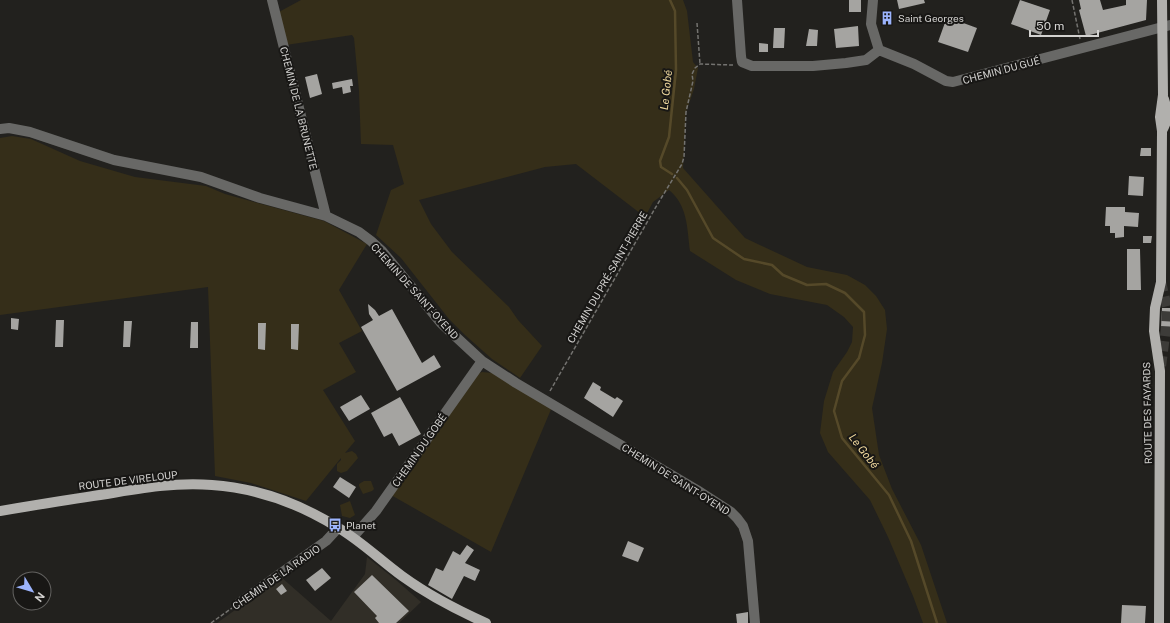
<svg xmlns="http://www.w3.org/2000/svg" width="1170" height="623" font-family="'Public Sans',sans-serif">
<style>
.built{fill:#312e27}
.green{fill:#352e19}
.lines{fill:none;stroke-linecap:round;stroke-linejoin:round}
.stream{stroke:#554929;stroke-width:2.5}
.building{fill:#a5a4a1}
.major-tunnel{stroke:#3d3c39;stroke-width:10;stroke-dasharray:10 5;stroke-linecap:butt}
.path{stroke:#747370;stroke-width:1.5;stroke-dasharray:4 2;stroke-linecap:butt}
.minor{stroke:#686866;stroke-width:10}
.major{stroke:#b1b0ad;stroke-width:10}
.labels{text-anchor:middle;stroke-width:4;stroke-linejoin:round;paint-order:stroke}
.poi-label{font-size:10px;fill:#d3d2d0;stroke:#181715;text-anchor:start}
.street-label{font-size:10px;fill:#d3d2d0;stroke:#181715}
.water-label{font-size:11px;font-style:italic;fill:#eed79c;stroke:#181715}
</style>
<rect width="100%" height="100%" fill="#22211e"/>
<path class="built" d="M367,557l29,23 25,22 -22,21h-182l64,-46 50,44 34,-47z"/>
<path class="green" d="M301,0h382l4,11 6,51 5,6 -4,21 -8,23 -3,56 62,70 62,29 40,8 18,10 11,11 9,14 2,19 -5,34 -10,45 7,47 13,34 29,56 26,78h-24l-10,-27 -25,-59 -18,-37 -42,-48 -8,-19 4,-32 9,-29 14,-20 5,-10 1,-15 -9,-10 -17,-12 -57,-11 -34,-14 -46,-29c-3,-23 -2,-45 -21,-61l-16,12 -8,15 -69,-53 -31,3 -126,33 12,24 21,28 57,55 9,13 24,26 -22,32 -28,-19 -27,-24 -16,-16 -48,-61 -25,-23 15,-45 13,-6 -11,-39 -32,-1 -2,-53 -5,-53 -2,-3 -66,10 -9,-32z
M12,136l19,3 49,22 55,16 71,9 19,8 99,27 43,23 -28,46 23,41 -23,12 17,29 -33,18 32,51 -10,12 7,-2 4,3 2,4 -11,13 -6,2 -4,-2v-7l4,-4v-2l-35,43 -55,-18 -36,-7 -7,-189 -208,28v-177z
M482,372l11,1 59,34 -61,145 -100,-57 86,-121z
M364,481h7l3,8 -2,2 -9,3 -4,-8v-2z
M350,501l5,14 -5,3 -8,-2 -2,-11z"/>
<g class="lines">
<path class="stream" d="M670,0l5,11 1,59 -7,67 -9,24 1,6 11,7
M677,178l10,12 26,48 31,21 28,6 11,10 24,10 19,-1 19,9 19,19 1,23 -6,23 -17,23 -8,30 8,27 47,57 22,46 26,82"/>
</g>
<path class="building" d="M849,0h12v12h-12z
M897,0h27l1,3 -26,6z
M1020,0l30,10 -9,25 -30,-11z
M1079,0h21l3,10 23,-5v-5h21l-1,20 -60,16 -7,-26 2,-1z
M947,17l30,11 -9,24 -30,-10z
M858,26l1,20 -23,2 -2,-19z
M774,28h11l-1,20h-11z
M809,29l9,1 -1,16h-11z
M759,43l9,1v8h-9z
M317,74l5,20 -12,4 -5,-21z
M352,79l1,7h-3l1,6 -8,2 -1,-7 -9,2 -1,-6z
M1141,148h10v8h-11z
M1129,176l15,1 -1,19 -15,-1z
M1106,207h19v5l14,1 -1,14 -14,-1v11l-9,1v-5h-5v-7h-5z
M1143,236h9l-1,7h-8z
M1127,249h13l1,41h-14z
M368,304l7,6 4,6 13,-7 30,54 12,-8 7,12 -44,24 -36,-64 12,-7 -4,-6z
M1162,308h8v19h-9z
M11,318l8,1 -1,11 -7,-1z
M56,320h8l-1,27h-8z
M124,321h8l-2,26h-7z
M191,322h7v26h-8z
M258,323h8l-1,27 -7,-1z
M291,324h8l-1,26 -7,-1z
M593,382l8,5 -1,3 15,9 2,-2 6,4 -10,16 -29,-19z
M361,395l9,14 -21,12 -9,-14z
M400,397l21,37 -22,12 -7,-13 -8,4 -13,-24z
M340,477l16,10 -7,11 -16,-11z
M628,541l16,7 -6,14 -16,-6z
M467,545l7,5 -9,13 15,7 -5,11 -11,-5 -12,23 -24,-14 8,-17 7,3 10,-20 7,4z
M322,568l9,10 -16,13 -9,-11z
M372,575l37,36 -13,12h-17l-4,-5 2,-2 -23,-24z
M282,584l5,7 -6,4 -5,-6z
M1122,605l24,1 -1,17h-24z
M748,612v11h-11l-1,-9z"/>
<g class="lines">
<path class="major-tunnel" d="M1161,282l6,25 -1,21 -5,39"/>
<path class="path" d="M1072,0l8,39
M697,23l3,41
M550,391l107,-186 25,-41 2,-7 2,-45 7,-31 -1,-7 3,-6 5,-4 33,1
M211,623l21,-15"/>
<path class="minor" d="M272,0l54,216
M737,0l4,56 1,6 10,4h61l33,-3 20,-3 13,-10 35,14 32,17 7,1 217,-57
M873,0l-2,24 8,26
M0,129l9,-1 21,4 84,28 87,17 59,21 66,18 33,16 12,9 11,10 59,72 41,38 34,22 181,107 34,22 6,6 6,8 5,15 7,82
M353,537l23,-26 106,-150
M239,603l87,-62 12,-13"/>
<path class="major" d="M1162,131c7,-13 6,-18 2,-32
M0,511c36,-6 72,-12 107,-17 35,-6 70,-12 105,-9 44,3 88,19 125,42 24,14 43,33 65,49 26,19 55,34 84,47
M1159,623l1,-252 -6,-40 1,-23 6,-26 1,-151 -2,-14 3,-22 -1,-95"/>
</g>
<defs>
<g id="building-bare" transform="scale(1.08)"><path d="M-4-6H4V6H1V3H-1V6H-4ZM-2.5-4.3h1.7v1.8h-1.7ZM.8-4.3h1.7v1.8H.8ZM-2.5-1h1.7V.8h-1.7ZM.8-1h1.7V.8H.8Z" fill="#9cb4fd" stroke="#181715" stroke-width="2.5" paint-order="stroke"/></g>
<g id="bus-bare" transform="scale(1.08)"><path d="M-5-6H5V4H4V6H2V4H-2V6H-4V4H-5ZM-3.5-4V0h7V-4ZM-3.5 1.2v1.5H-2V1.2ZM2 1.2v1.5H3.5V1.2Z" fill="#9cb4fd" stroke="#181715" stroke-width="2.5" paint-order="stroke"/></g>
</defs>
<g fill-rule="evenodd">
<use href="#building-bare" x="887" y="18"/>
<use href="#bus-bare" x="335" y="525"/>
</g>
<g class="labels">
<g class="poi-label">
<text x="898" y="22">Saint Georges</text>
<text x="346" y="529">Planet</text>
</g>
<g class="street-label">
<text transform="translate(1001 70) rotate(-15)" y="4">CHEMIN DU GUÉ</text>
<text transform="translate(299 108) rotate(76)" y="4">CHEMIN DE LA BRUNETTE</text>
<text transform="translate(607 277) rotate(-60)" y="4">CHEMIN DU PRÉ-SAINT-PIERRE</text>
<text transform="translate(415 291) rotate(48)" y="4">CHEMIN DE SAINT-OYEND</text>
<text transform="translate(1147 413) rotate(-91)" y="4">ROUTE DES FAYARDS</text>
<text transform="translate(419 450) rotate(-55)" y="4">CHEMIN DU GOBÉ</text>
<text transform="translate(676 479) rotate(32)" y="4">CHEMIN DE SAINT-OYEND</text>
<text transform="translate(128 480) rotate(-7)" y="4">ROUTE DE VIRELOUP</text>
<text transform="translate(276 577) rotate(-35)" y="4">CHEMIN DE LA RADIO</text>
</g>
<g class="water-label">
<text transform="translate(666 90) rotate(-84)" y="4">Le Gobé</text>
<text transform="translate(864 451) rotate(52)" y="4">Le Gobé</text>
</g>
</g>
<g transform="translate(32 591) rotate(128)"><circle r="19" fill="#181715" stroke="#636260"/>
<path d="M0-3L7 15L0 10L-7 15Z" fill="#9cb4fd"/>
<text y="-6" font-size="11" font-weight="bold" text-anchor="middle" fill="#d3d2d0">N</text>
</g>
<path d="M1030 30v6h68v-6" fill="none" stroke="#d3d2d0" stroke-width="2"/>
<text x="1036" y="30" font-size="12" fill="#d3d2d0" stroke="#181715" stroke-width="3" paint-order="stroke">50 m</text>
</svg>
